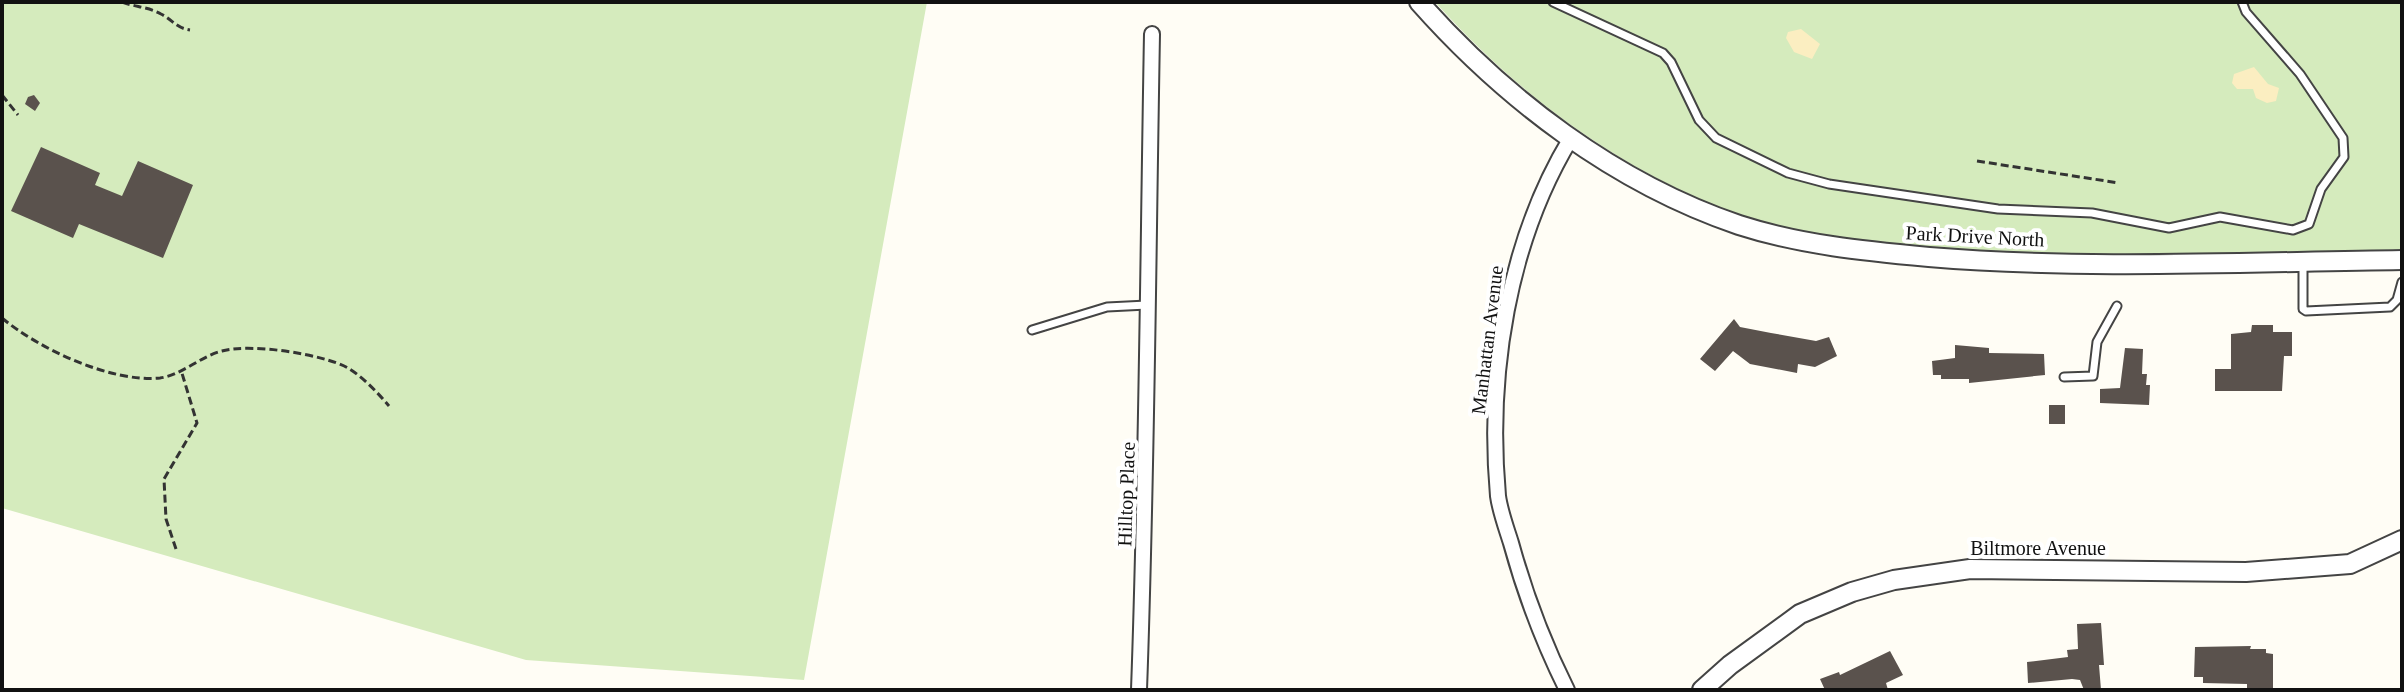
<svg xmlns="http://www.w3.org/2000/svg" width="2404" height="692" font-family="Georgia,serif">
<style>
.green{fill:#d5ebbd}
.sand{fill:#fbeec1}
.building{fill:#5a524d}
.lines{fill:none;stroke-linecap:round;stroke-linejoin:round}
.service-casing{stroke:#444;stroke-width:11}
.minor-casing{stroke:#444;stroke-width:18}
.tertiary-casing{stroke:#444;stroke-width:22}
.path{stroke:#333;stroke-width:3;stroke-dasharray:8 4;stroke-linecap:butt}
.service{stroke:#fff;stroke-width:7}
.minor{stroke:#fff;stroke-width:14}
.tertiary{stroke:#fff;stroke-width:18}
.labels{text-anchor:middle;stroke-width:8;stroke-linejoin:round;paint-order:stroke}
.street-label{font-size:20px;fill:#111;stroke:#fff}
</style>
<rect width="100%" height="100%" fill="#fffdf5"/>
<path class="green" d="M2,2h925l-123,678 -278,-20 -524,-152z
M1435,2h967v251c-113,1 -226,3 -339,1 -103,-1 -214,-2 -312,-35 -124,-43 -229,-120 -316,-217z"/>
<path class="sand" d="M1801,29l19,15 -8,15 -18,-7 -8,-14 2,-6z
M2254,67l14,17 11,4 -3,13 -9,2 -11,-5 -3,-9h-16l-5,-6 2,-9z"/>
<path class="building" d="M34,95l6,8 -5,8 -10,-7 3,-7z
M41,147l59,26 -5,12 27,11 16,-35 55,24 -30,73 -84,-34 -6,14 -62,-27z
M1734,319l6,8 31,6 45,8 13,-4 8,19 -22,11 -17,-3 -1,9 -47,-9 -17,-13 -18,20 -15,-12z
M2252,325h21v7h19v24h-8l-2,35h-67v-22h16v-35l20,-2z
M1955,345l34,3v5l55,1 1,21 -76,8v-4h-28v-4h-8l-1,-14 23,-3z
M2125,348l18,1 -1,25h5l-1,11h4l-1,20 -49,-2v-14l20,-1z
M2049,405h16v19h-16z
M2101,623l3,42h-5l2,25h-17l-4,-10 -8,-1 -44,4 -1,-21 41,-5 -1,-7 11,-1 -1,-25z
M2251,646l-1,3h16v4l7,1v35h-26v-5l-44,-1v-6h-9l1,-30z
M1890,651l13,24 -17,8 2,7h-63l-5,-11 19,-7 1,3z"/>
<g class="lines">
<g class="service-casing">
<path id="service" d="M1553,2l110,51 8,9 28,58 17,18 72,35 41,11 169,25 94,4 77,15 51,-11 73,13 16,-6 12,-35 23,-32 -1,-19 -43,-64 -54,-62 -4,-10
M2303,264v45l3,2 84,-4 7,-7 5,-18
M1032,330l75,-23 40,-2
M2064,377l29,-1 4,-34 20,-36"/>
</g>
<g class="minor-casing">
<path id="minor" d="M1139,690c8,-219 9,-437 13,-656
M1567,690c-24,-48 -42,-96 -56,-147 -5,-16 -11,-32 -13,-47 -11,-122 10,-254 73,-358"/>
</g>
<g class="tertiary-casing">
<path id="tertiary" d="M1419,2c86,97 196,181 320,223 62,20 126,26 190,32 157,13 316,5 473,3
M1702,690l28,-25 70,-51 52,-22 42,-12 76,-11 276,3 104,-8 52,-24"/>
</g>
<path class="path" d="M122,2c13,5 27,5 39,12 12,6 15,14 29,16
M2,95l16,20
M1977,161l142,22
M2,318c37,31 110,65 158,60 22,-3 41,-22 62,-27 28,-8 101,3 126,17 16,10 29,24 41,38
M176,549l-10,-30 -2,-40 33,-56 -16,-53"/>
<use href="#service" class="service"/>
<use href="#minor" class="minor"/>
<use href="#tertiary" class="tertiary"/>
</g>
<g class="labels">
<g class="street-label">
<text transform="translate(1975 236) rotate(3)" y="7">Park Drive North</text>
<text transform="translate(1487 340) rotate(-83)" y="7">Manhattan Avenue</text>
<text transform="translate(1126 494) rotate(-88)" y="7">Hilltop Place</text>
<text x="2038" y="555">Biltmore Avenue</text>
</g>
</g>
<rect width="2404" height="692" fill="none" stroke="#111111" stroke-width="8"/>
</svg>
